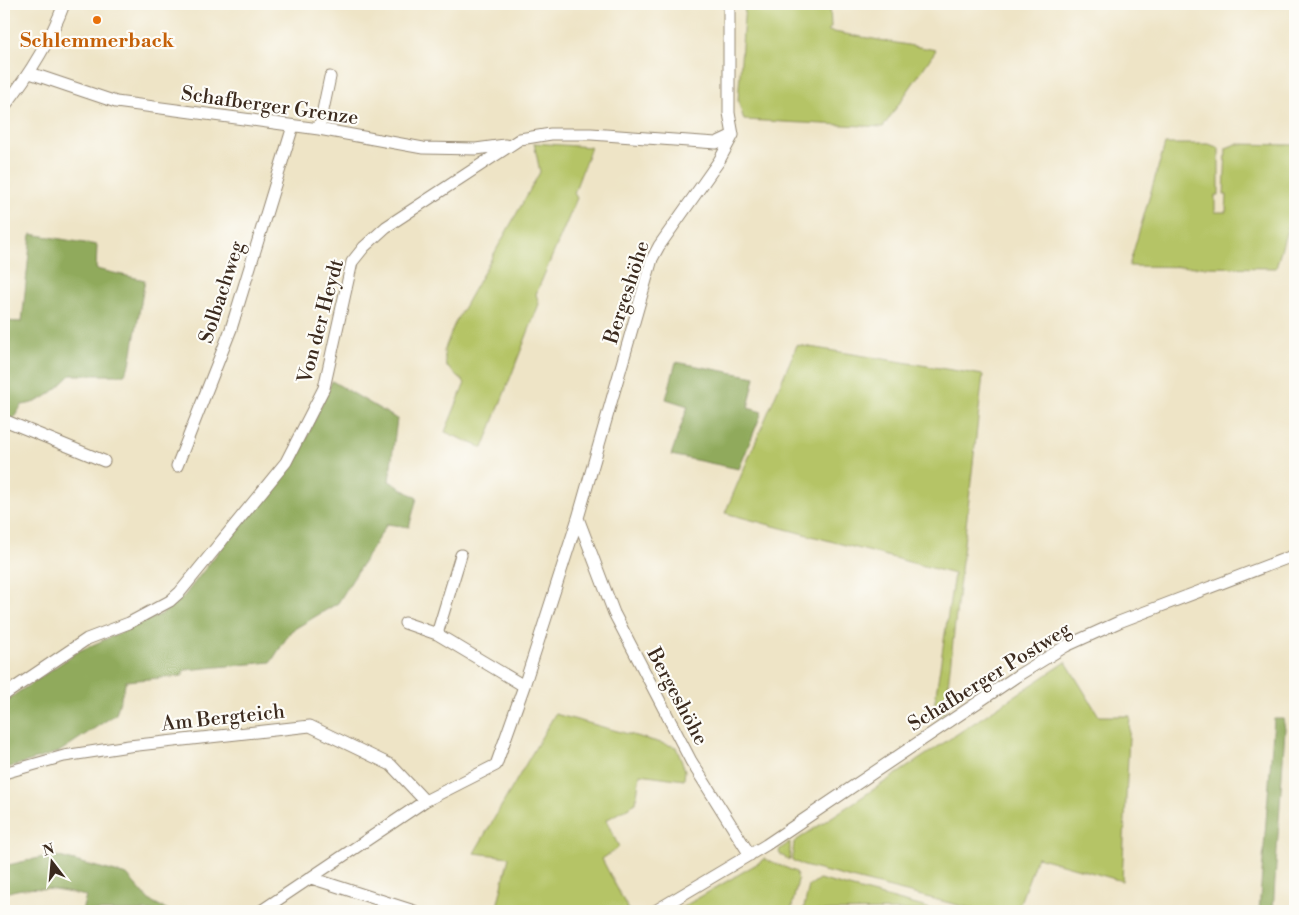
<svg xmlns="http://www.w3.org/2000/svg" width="1299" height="915" font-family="'Libre Bodoni',serif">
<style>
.green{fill:#b5c466;stroke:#787742}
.forest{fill:#90aa5b;stroke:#666a3c}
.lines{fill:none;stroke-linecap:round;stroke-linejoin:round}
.minor-casing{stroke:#948772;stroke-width:13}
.minor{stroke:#fff;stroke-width:11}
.food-dot{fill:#e8710a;stroke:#fdfcf7;stroke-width:2}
.labels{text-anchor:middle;stroke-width:4.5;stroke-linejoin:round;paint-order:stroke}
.food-label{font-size:20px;font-weight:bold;fill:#c56008;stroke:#fdfcf7}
.street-label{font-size:20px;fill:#3b2a1e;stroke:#fdfcf7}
</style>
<rect width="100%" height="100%" fill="#fdfcf7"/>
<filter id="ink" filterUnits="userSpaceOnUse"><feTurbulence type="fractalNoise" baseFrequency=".02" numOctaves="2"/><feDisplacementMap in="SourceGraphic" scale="10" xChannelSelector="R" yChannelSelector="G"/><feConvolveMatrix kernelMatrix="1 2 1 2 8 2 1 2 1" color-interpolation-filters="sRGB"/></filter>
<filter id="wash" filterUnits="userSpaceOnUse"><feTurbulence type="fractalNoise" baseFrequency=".0096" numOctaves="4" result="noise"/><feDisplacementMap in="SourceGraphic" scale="20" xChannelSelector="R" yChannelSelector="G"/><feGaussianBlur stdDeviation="1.12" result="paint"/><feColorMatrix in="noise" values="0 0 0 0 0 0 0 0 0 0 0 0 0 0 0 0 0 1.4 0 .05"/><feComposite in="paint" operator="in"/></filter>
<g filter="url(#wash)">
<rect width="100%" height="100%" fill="#eee4c6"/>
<path class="green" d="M745,4h85l1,23 -3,4 108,19 -53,77 -139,-7 -6,-19z
M534,143l57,4 -17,46 3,5 -41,96 3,10 -56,144 -38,-16 20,-49 -19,-17 -2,-15 10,-26 86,-153z
M1165,144h44l10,4v47h-4v17h11l1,-17h-3l2,-47 10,-4 59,1v57l-19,66 -147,-2z
M797,345l186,30 -38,337 -13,8 22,-146 -229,-61z
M1066,662l33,54h31l-8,165 -85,-24 -20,54h-36l-177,-45 -12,-6 2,-18z
M555,714l121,33 9,23 -1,10 -44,-6 -4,29 -30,17 13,27 -17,12 27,52h-133l13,-54 -35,-4z
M790,842v17l-2,1 -9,-7 1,-4z
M765,859l31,13 2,8 -7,31h-115z
M819,879l116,31 -132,1 6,-25z"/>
<path class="forest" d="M31,234l66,11 -1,24 49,11 -15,84 -6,11h-53c-15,15 -29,28 -49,30l-9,14 -9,-4 2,-28 -2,-4v-62l18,1z
M676,362l79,15 -7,31 14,4 -23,57 -68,-14 17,-49 -22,-7z
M332,381l65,38 -8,62 28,17 -8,29 -22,-3 -49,79 -47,28 -20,31 -86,8 -3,6 -56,5 -10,33 -57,38 -55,17v-67l75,-51 83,-37 22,-18 74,-95 23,-22 18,-24z
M1274,719h9l2,10 -12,182h-14z
M52,855l75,20 22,25 21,11h-88l4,-15c-25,-5 -58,-13 -82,-2v-28z"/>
</g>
<g filter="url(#ink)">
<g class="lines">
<g class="minor-casing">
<path id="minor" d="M30,73l86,29 203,27 104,19 53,1 29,-4
M4,107c25,-32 46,-65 60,-103
M319,129l11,-52
M4,420l100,41
M177,466l54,-137 62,-203
M578,518l36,95 77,148 59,94
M461,555l-24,79 87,52
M405,623l32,11
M4,695l83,-56 42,-16 41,-22 10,-9 106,-130 38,-74 28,-126 12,-15 22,-20 134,-88 31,-5h40l125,9 17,-8
M4,773l60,-17 65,-10 181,-20 81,39 34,36
M311,878l103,33
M261,911l164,-110 71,-36 28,-79 54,-168 74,-259 7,-13 60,-85 14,-26 -4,-22v-109
M655,911l111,-66 251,-169 49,-30 53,-24 176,-67"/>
</g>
<use href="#minor" class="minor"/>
</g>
</g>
<circle class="food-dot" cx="97" cy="20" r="5"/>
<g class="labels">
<g class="food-label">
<text x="97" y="47">Schlemmerback</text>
</g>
<g class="street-label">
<text transform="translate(270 105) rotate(8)" y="7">Schafberger Grenze</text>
<text transform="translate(221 292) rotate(-72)" y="7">Solbachweg</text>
<text transform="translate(626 292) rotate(-72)" y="7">Bergeshöhe</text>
<text transform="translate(320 321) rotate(-75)" y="7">Von der Heydt</text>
<text transform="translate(989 676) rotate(-32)" y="7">Schafberger Postweg</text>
<text transform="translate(678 696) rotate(62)" y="7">Bergeshöhe</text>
<text transform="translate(223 717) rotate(-6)" y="7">Am Bergteich</text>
</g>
</g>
<rect width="1299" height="915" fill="none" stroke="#fdfcf7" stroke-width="20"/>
<g transform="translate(52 862) rotate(344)" stroke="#fdfcf7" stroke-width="4" paint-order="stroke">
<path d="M0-4L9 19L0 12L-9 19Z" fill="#3b2a1e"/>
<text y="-8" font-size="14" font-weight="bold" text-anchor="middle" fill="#3b2a1e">N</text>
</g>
</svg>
